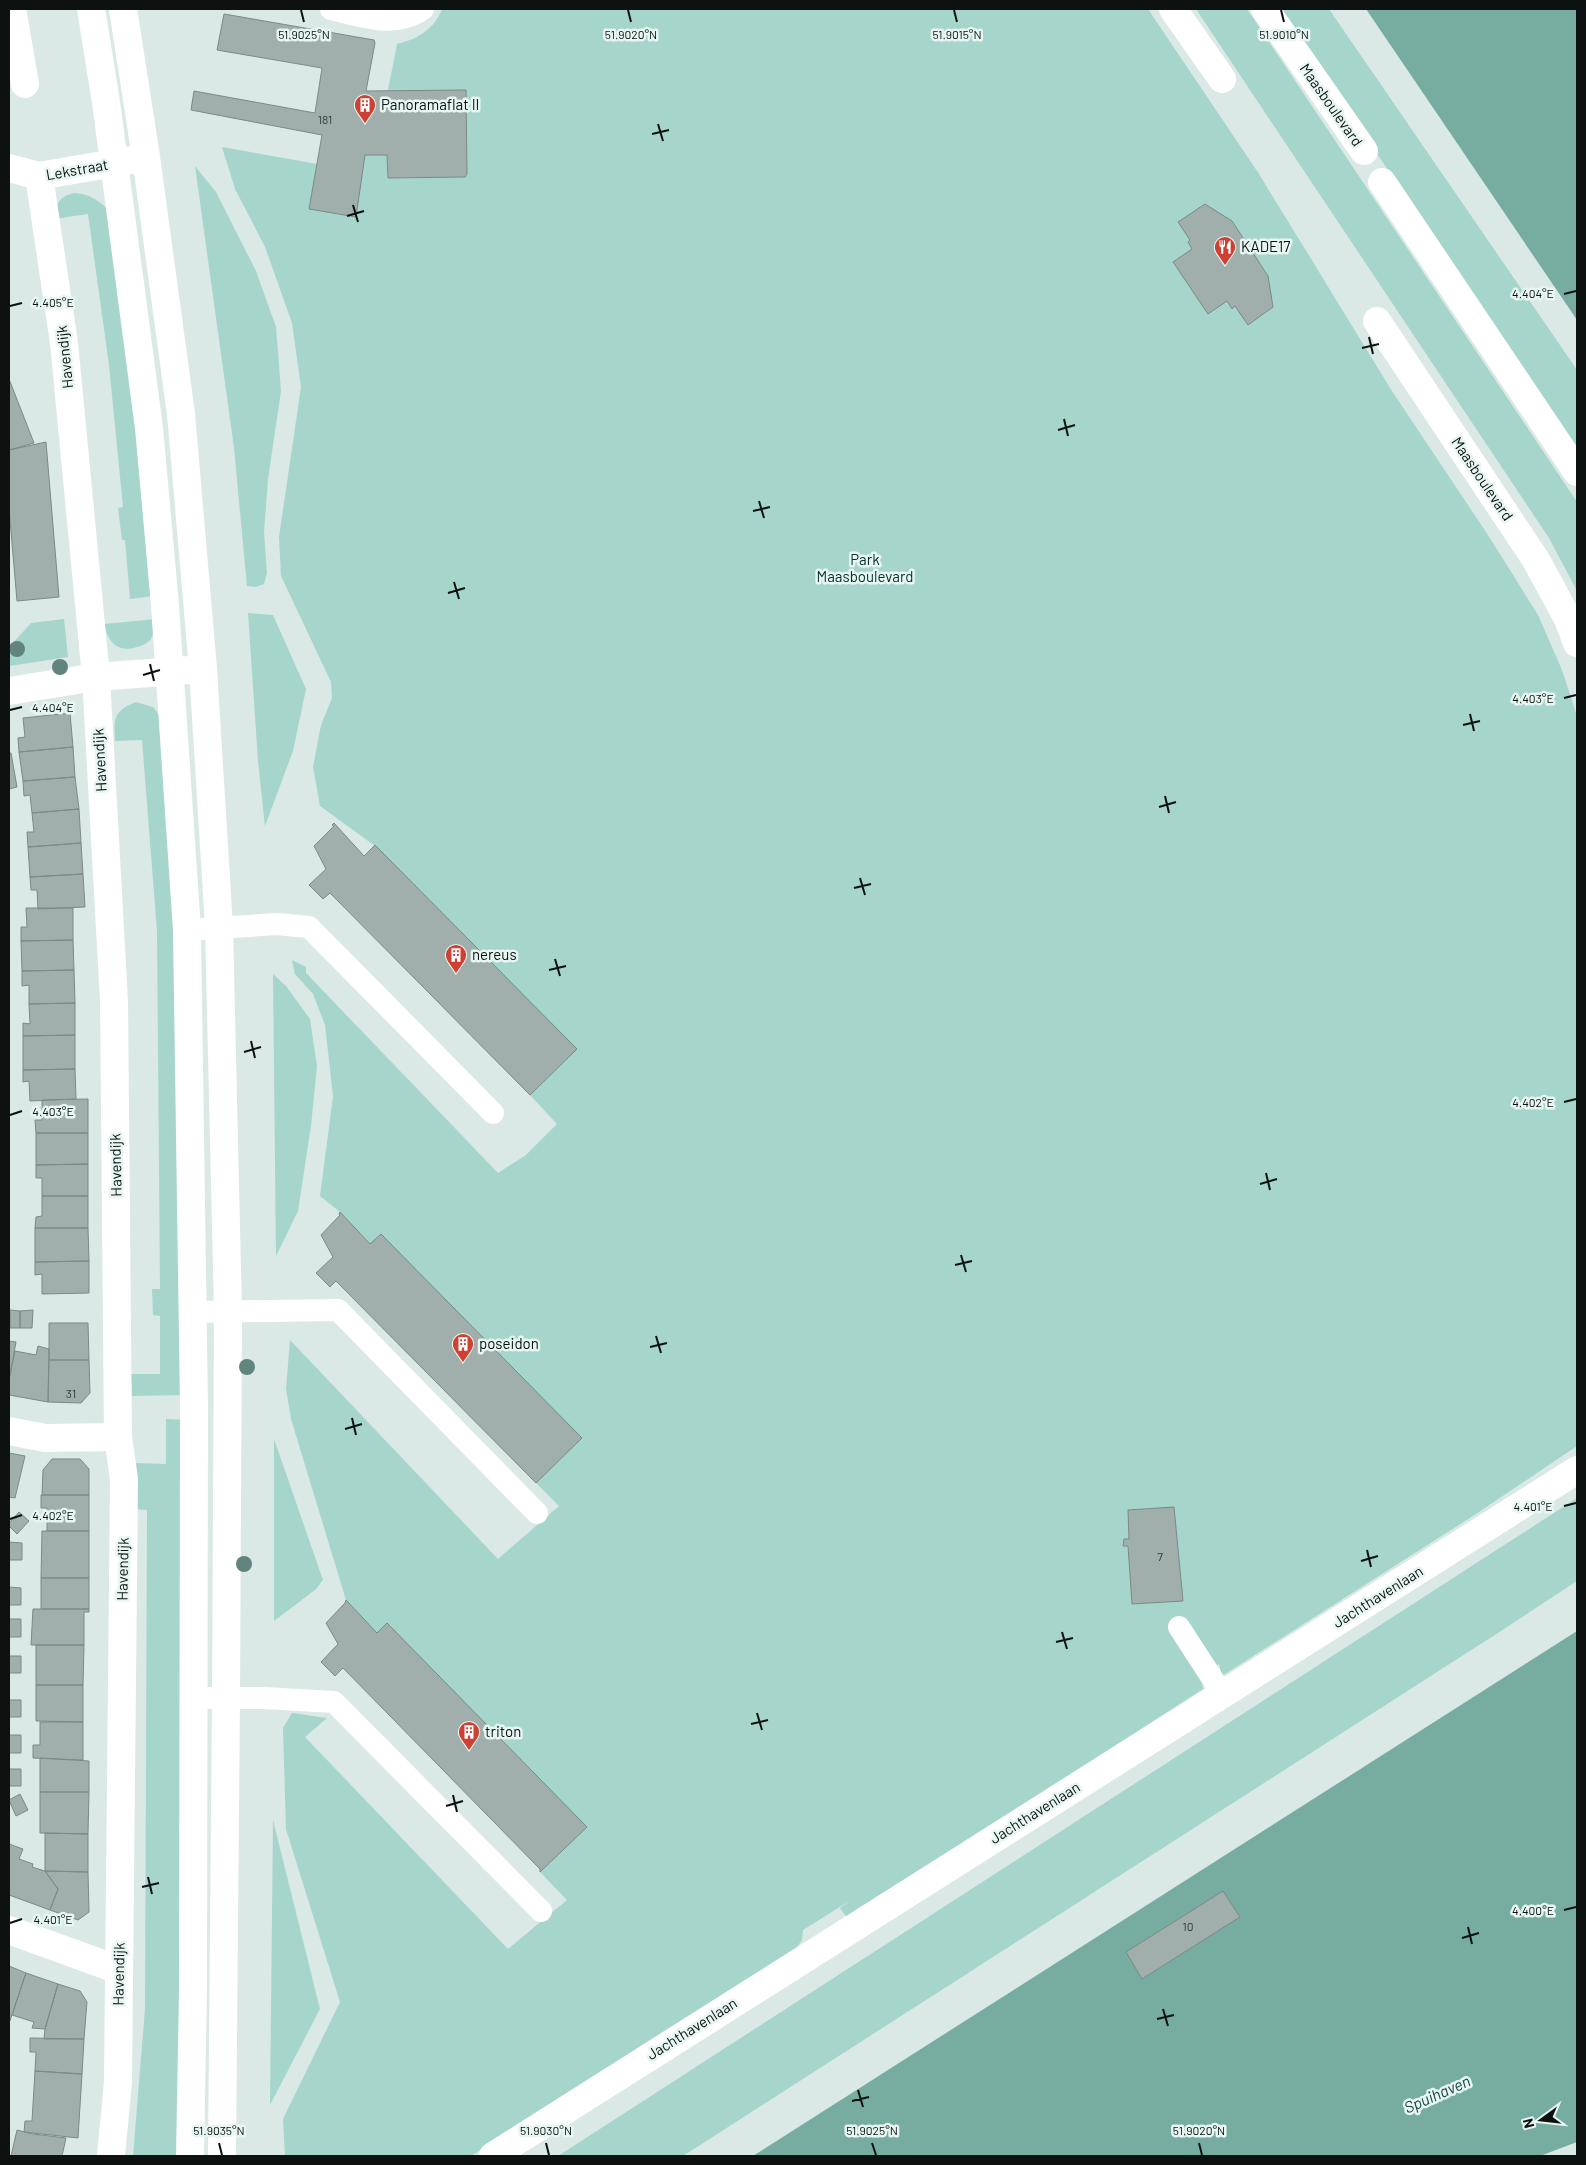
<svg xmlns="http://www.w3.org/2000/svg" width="1586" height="2165" font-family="Barlow,sans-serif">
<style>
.green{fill:#a6d5cb}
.water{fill:#77ada1}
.building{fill:#a1afac;stroke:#7c8986}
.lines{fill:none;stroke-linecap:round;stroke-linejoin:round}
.service{stroke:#fff;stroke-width:22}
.pedestrian{stroke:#fff;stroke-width:28}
.minor{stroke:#fff;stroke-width:28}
.tertiary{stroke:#fff;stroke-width:28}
.tree{fill:#62847e}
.ticks{fill:none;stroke:#0d1211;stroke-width:2}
.labels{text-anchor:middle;stroke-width:5;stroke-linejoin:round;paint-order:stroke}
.number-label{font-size:12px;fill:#323938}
.poi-label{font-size:15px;fill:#0d1211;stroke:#e7f6f2;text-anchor:start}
.street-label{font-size:15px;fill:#0d1211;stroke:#e7f6f2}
.park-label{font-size:15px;fill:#00312a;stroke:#e7f6f2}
.water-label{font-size:16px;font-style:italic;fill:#17473f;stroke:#e7f6f2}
.ticks-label{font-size:12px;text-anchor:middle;fill:#0d1211;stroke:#e7f6f2;stroke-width:5;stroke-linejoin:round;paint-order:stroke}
</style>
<rect width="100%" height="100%" fill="#dae9e5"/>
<path class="green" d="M442,9h706l111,165 133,217 98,147 48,77 24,55 15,46v730l-101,68 -254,162 -3,-12 -17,12 1,13 -356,229 -7,-10 11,-8 -48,30 -1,10 -8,11 -323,205h-186l-2,-37 57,-117 -54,-173 -3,-101 9,-15 35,5 -22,19 203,212 59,-49 -27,-28 46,-45 -199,-203 -10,9 -31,-33 -55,-181 -5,-30 4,-49 208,219 61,-53 -23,-23 46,-45 -201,-204 -11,10 -30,-32 -20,-16 13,-100 -8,-71 -12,-31 -18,-20 -3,-14 14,7v6l192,200 28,-18 31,-31 -27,-29 47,-46 -202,-203 -55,-40 -7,-39 8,-42 11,-27 -1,-16 -50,-106 -2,-39 22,-150 -9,-64 -27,-76 -30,-58 -13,-42 95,17 -8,45 46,8 10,-62h22l1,23 77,-1 2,-56 -1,-31h-78l9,-46c20,-5 37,-14 45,-35z
M1196,9h51l330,493v89l-28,-53z
M1280,9h49l248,361v79l-41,-58z
M195,166l21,26 40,79 20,56 5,64 -13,88 -4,53 3,41 -3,11 -8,3 -9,-1 -13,-138z
M74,193c17,1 25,8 37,19l43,384 -24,3 -5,-59h-3l-4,-32 5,-1 -14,-142 -21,-151 -34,5c2,-15 4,-22 20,-26z
M248,613l25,2 33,74 -13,62 -28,75 -7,-65z
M64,619l4,38 -59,9v-21l4,-2 18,-20z
M156,619c-1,6 -2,14 -5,20 -3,4 -9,7 -14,8 -19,6 -29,-4 -33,-23z
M136,702l17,5 10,13 12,169 10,506 -53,1 -1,-22h29v-58l-7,-1 -1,-26h8l-3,-358 -15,-191 -27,1c-1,-22 -2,-30 21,-39z
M273,974l13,12 24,33 7,47 -6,60 -13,85 -22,45z
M166,1419l19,1 -6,736h-46l12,-147 2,-499 -13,-1 1,-46 31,1z
M274,1439l49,141 -8,10 -41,31z
M1577,1498v83l-73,48 -821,527h-125z
M273,1820l47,189 -50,96z"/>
<path class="water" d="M1366,9h211v311z
M1577,1631v511l-37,14h-787z"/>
<path class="building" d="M224,14l150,26 1,3 -9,48 100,-1 1,84 -2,3 -77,1 -1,-23h-22l-9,62 -47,-8 13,-74 -131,-25 3,-19 121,22 7,-45 -105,-18z
M1205,204l27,17 36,55 5,31 -25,18 -13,-19 -3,3 -5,-8 -19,13 -35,-52 19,-13 -4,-7 2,-2 -12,-18z
M9,379l25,64 -25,7z
M46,442l13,155 -42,4 -8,-93v-58z
M70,713l3,34 -54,5 -1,-14 7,-1 -2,-19z
M73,747l2,30 -52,4 -4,-29z
M9,753h2l6,34 -8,2z
M75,777l4,32 -47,4 -2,-18 -6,1 -1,-15z
M79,809l2,34 -53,4 -1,-15h7l-2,-19z
M334,823l30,33 11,-11 202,204 -47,46 -200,-202 -7,6 -14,-14 17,-16 -12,-23 20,-20 -2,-1z
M81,843l2,31 -53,3 -2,-30z
M83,874l2,33 -47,2 -1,-19h-6l-1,-13z
M26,908h47v32l-52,1v-14h6z
M73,940l1,30 -52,1 -1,-30z
M74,970l1,33 -46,1v-19l-7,1v-15z
M75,1003v32l-52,1v-13l7,1 -1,-20z
M75,1035v34l-52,1v-34z
M75,1069l1,30 -46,2 -1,-20 -6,1v-12z
M88,1099v34h-52l-1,-13h7v-20z
M36,1133h52v31l-52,1z
M88,1164v32h-46v-18h-6v-13z
M42,1196h46v32h-53l1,-11 6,-1z
M340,1212l30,32 11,-10 201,204 -46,45 -200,-202 -6,6 -14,-14 17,-16 -12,-22 19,-20 -1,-1z
M35,1228h53l1,33 -54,1z
M89,1261v32l-47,1v-20l-7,1v-13z
M10,1310l10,1v17h-10z
M33,1310l-1,18h-12v-17z
M49,1323h39l1,37h-40z
M9,1341l7,1 -7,38z
M38,1346l11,3 -1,53 -39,-7v-15l6,-29 21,4z
M49,1360h40l1,33 -9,10 -33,-1z
M9,1453l16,3 -10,42 -6,-1z
M52,1459h28l9,10v26h-47l1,-25z
M41,1495h48v36h-42v-23h-6z
M1174,1507l9,94 -51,3 -4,-58h-5l1,-7h5l-1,-29z
M19,1512l10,9 -12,13 -8,-8v-3z
M42,1531h47v47h-48z
M9,1542l13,1v17h-13z
M41,1578h48v31h-48z
M9,1587l12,1v17h-12z
M346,1600l31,33 10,-10 200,204 -47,45v-3l-197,-201 -8,8 -14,-14 17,-18 -12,-21 19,-20z
M33,1609h56v3h-5v33h-53z
M9,1619h12v18h-12z
M36,1645h48l-1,40h-47z
M9,1656h12v17h-12z
M36,1685h47v37l-47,-1z
M9,1700h12v17h-12z
M40,1722h43v38l-50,-2v-13h7z
M9,1735h12v18h-12z
M40,1758l49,3v31h-49z
M9,1769h12v17h-12z
M40,1792h49l-1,42 -48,-1z
M20,1794l8,16 -12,6 -7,-16z
M45,1833l43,1v38l-43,-1z
M9,1844l14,5 -4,10 14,5 -1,3 13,4 13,18 -8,21 -41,-15z
M45,1871l43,1 1,40 -11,8 -28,-10 8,-21z
M1223,1891l17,26 -98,62 -16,-27z
M9,1966l17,7 -16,48 -1,-1z
M26,1973l32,11 -13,45 -13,-1 2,-6 -22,-7z
M58,1984l22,7 7,11 -3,37h-40l1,-10z
M30,2038l54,1 -2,35 -47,-3 1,-19h-6z
M35,2071l47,3 -4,64 -54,-6 1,-11h7z
M17,2130l16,4 33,4 -4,18h-51z"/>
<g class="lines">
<path class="service" d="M331,9c30,7 65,20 92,0
M187,930l90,-6 32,3 184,186
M192,1312l146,-2 199,203
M1179,1627l44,68
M194,1698h70l70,4 207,209"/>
<path class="pedestrian" d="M1265,9l99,142
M1382,182l195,290"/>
<path class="minor" d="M12,9l13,75
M1173,9l49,70
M39,176l25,167 32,334 18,324 4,436 6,42 -6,603 -7,74
M1377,321l159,239 32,59 9,24
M9,691l87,-14 107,-8
M9,1431l36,7 73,-1
M9,1930l110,40
M493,2156l1084,-686"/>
<path class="tertiary" d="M91,9l15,93 43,326 16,177 22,325 7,478 -1,582 -3,166
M123,9l23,148 35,257 22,255 16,258 9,385 -2,385 -4,459
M9,168l30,8 93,-16"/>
</g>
<g class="tree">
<circle cx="17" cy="649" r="8"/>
<circle cx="60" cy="667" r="8"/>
<circle cx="247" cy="1367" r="8"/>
<circle cx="244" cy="1564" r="8"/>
</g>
<path class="ticks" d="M301,10l3,12M628,10l3,12M954,10l3,12M1281,10l3,12M658,124l5,17M652,134l17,-4M353,205l5,17M347,216l17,-5M1564,294l12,-3M10,306l12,-3M1369,337l4,17M1362,348l17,-4M1064,419l4,17M1058,430l17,-5M759,501l5,17M753,511l17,-4M454,582l5,17M448,593l17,-5M150,664l4,17M143,675l17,-5M1564,698l12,-3M10,710l12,-3M1470,714l4,17M1463,725l17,-4M1165,796l4,17M1159,807l17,-5M860,878l5,17M854,888l17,-4M555,959l5,17M549,970l17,-4M251,1041l4,17M244,1052l17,-5M1564,1102l12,-3M10,1115l12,-4M1266,1173l4,17M1260,1184l17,-5M961,1255l5,17M955,1265l17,-4M656,1336l5,17M650,1347l17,-4M352,1418l4,17M345,1429l17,-5M1564,1506l12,-3M10,1519l12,-4M1367,1550l4,17M1361,1561l17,-5M1062,1632l5,17M1056,1642l17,-4M757,1713l5,17M751,1724l17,-4M453,1795l4,17M446,1806l17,-5M148,1877l4,17M142,1887l17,-4M1564,1910l12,-3M10,1923l12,-4M1468,1927l4,17M1462,1938l17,-5M1163,2009l5,17M1157,2019l17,-4M858,2090l5,17M852,2101l17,-4M219,2143l3,12M546,2143l3,12M872,2143l4,12M1199,2143l3,12"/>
<defs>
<g id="building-pin" transform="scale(1.125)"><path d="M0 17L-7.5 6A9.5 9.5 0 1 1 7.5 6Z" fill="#ce4132" stroke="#e7f6f2"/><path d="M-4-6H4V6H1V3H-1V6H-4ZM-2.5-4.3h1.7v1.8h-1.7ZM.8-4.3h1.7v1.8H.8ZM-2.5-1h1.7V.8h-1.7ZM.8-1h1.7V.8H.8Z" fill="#fff"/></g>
<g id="restaurant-pin" transform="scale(1.125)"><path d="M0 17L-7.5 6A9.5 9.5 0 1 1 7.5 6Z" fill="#ce4132" stroke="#e7f6f2"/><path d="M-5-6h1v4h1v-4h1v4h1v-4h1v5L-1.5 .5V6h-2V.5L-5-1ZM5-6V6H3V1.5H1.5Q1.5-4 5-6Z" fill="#fff"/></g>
</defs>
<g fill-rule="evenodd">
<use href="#building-pin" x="365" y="105"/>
<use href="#restaurant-pin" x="1225" y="247"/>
<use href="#building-pin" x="456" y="955"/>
<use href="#building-pin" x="463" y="1344"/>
<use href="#building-pin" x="469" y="1732"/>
</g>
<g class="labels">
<g class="number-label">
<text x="325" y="124">181</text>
<text x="71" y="1398">31</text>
<text x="1160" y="1561">7</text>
<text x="1188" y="1931">10</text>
</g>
<g class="poi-label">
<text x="381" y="110">Panoramaflat II</text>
<text x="1241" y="252">KADE17</text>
<text x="472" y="960">nereus</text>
<text x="479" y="1349">poseidon</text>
<text x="485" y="1737">triton</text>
</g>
<g class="street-label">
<text transform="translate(1331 105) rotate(55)" y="5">Maasboulevard</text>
<text transform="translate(77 170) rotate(-10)" y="5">Lekstraat</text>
<text transform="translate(65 357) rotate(-96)" y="5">Havendijk</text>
<text transform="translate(1482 479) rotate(56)" y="5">Maasboulevard</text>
<text transform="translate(100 760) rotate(-93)" y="5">Havendijk</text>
<text transform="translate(116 1165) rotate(-91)" y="5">Havendijk</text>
<text transform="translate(123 1569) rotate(-89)" y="5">Havendijk</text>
<text transform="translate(1378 1597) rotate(-32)" y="5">Jachthavenlaan</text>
<text transform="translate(1035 1813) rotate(-32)" y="5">Jachthavenlaan</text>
<text transform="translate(119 1974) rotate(-89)" y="5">Havendijk</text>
<text transform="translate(692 2029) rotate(-32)" y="5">Jachthavenlaan</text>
</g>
<g class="park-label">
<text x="865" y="565">Park<tspan x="865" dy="17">Maasboulevard</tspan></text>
</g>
<g class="water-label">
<text transform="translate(1437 2094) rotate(-24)" y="6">Spuihaven</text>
</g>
</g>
<g class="ticks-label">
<text x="304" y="39">51.9025°N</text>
<text x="631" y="39">51.9020°N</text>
<text x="957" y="39">51.9015°N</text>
<text x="1284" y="39">51.9010°N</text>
<text x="1533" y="298">4.404°E</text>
<text x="53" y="307">4.405°E</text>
<text x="1533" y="703">4.403°E</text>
<text x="53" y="712">4.404°E</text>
<text x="1533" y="1107">4.402°E</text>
<text x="53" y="1116">4.403°E</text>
<text x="1533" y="1511">4.401°E</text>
<text x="53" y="1520">4.402°E</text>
<text x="1533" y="1915">4.400°E</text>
<text x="53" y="1924">4.401°E</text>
<text x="219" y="2135">51.9035°N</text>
<text x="546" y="2135">51.9030°N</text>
<text x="872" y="2135">51.9025°N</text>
<text x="1199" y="2135">51.9020°N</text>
</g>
<rect width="1586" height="2165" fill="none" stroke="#0d1211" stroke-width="20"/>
<g transform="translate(1541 2120) rotate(255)" stroke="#e7f6f2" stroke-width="4" paint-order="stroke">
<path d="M0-4L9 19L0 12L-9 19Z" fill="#0d1211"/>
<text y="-8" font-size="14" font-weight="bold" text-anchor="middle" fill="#0d1211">N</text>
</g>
</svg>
